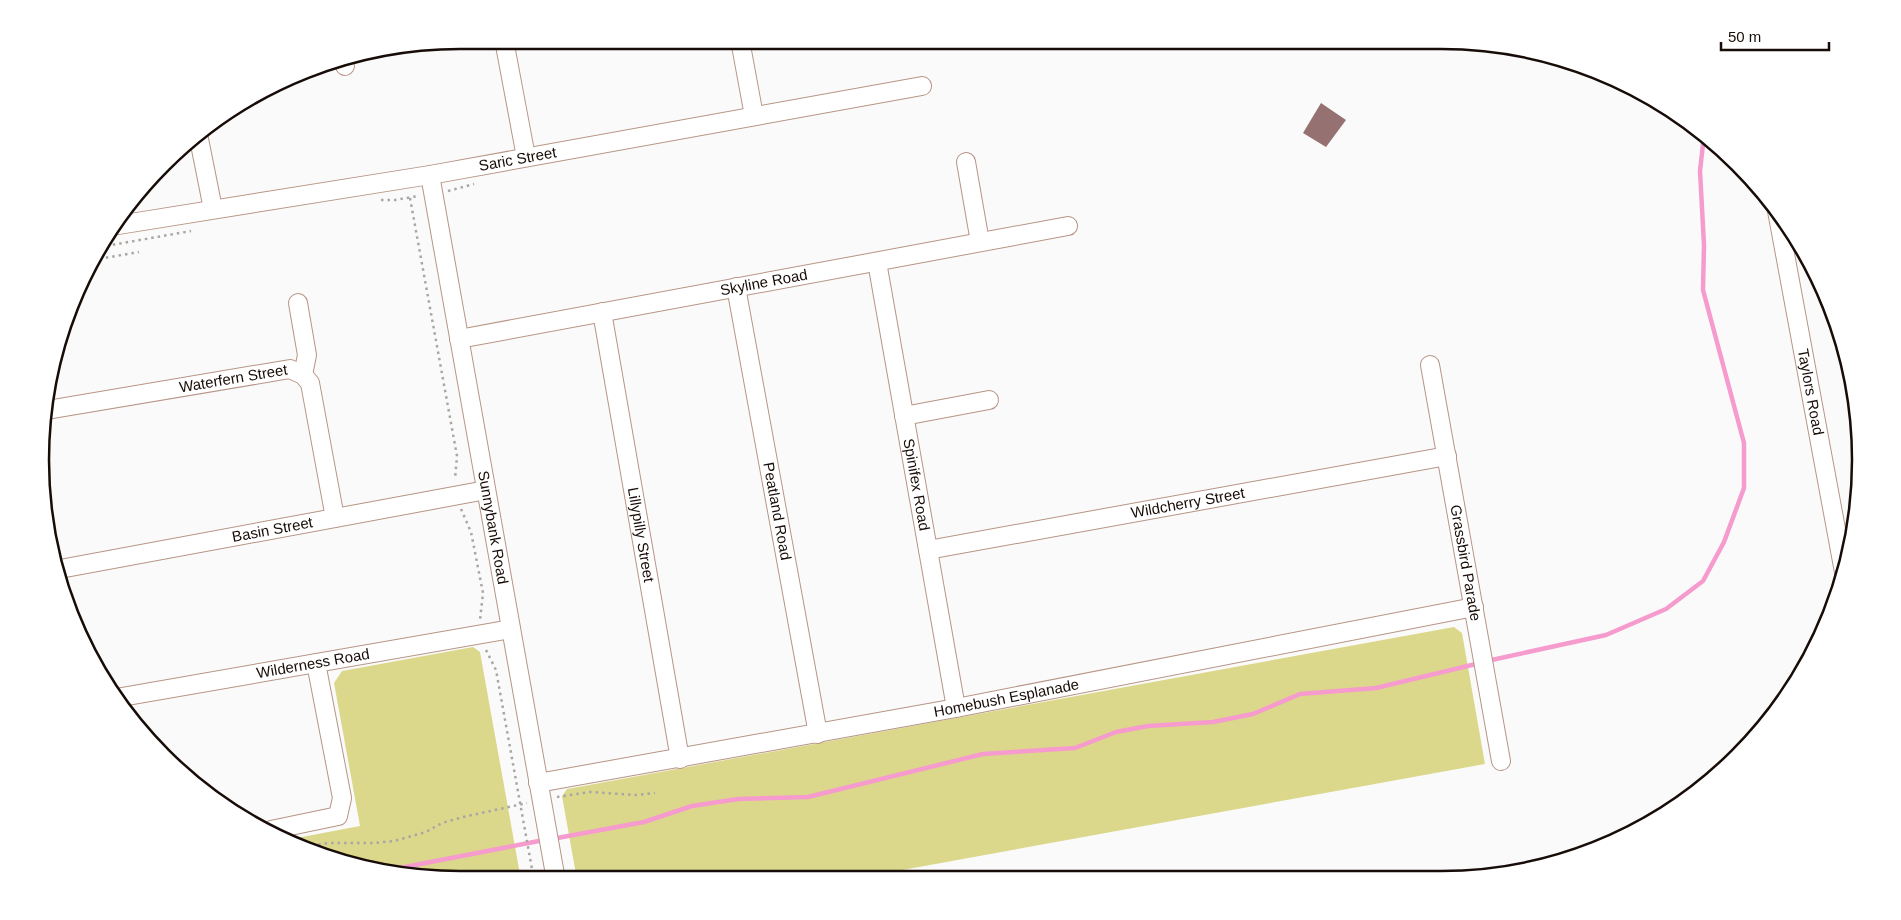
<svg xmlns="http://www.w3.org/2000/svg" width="1901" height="920" font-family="Arial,sans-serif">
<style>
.green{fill:#dcd88b}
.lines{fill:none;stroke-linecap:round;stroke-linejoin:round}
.stream{stroke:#f69bcd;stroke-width:4.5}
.building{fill:#957172}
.minor-casing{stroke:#b79586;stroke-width:20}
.path{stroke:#aaa6a4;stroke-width:2.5;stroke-dasharray:2.5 4;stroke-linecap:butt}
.minor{stroke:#fff;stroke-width:18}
.labels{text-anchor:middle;stroke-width:4;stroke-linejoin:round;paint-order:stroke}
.street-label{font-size:15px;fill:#170c07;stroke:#fff}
.rim{fill:none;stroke:#170c07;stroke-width:2.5}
</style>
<rect width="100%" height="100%" fill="#fafafa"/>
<path class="green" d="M1454,627l8,6 23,131 -632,115 -276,1 -15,-84 5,-7z
M473,647l7,5 41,228h-61l-82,-8 -79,-24 -13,-8 74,-14 -26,-143 8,-12z"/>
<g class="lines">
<path class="stream" d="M1487,661l119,-26 60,-26 37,-28 21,-39 20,-54v-45l-41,-153 1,-45 -4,-74 4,-36
M552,839l92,-17 48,-16 46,-7 70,-2 175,-43 92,-6 41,-16 32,-6 65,-4 40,-8 47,-20 76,-6 104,-25
M379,872l165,-32"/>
</g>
<path class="building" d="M1321,103l25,17 -20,27 -23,-14z"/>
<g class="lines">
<g class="minor-casing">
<g id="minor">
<path d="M504,40l22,117"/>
<path d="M740,40l14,76"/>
<path d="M343,59l2,7"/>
<path d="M198,134l15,75"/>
<path d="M966,162l14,80"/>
<path id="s1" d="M430,175l126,705"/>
<path id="s2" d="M1777,211l67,361"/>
<path id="s3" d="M112,226l318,-51 492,-89"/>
<path id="s4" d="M877,262l79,446"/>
<path id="s5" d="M736,287l82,447"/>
<path d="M298,303l9,52 -4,20"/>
<path id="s6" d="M602,312l78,447"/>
<path id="s7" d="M459,339l609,-113"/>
<path id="s8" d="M1430,365l71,396"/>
<path id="s9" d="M47,410l243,-41 13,6 7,8 25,135"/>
<path d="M904,416l85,-16"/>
<path id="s10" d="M928,550l519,-94"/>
<path id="s11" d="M60,569l426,-79"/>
<path id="s12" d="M116,698l395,-69"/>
<path id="s13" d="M538,783l418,-75 518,-101"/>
<path d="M271,830l67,-14 4,-18 -26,-135"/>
</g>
</g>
<path class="path" d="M448,191l26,-7
M410,198l47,258 -2,23
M381,200h14l23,-4
M100,247l91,-16
M93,260l46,-8
M461,509l10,23 12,61 -3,27
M486,650l10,20 38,210
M557,797l33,-5 46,3 19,-2
M299,848l29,-5h46l20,-2 32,-9 16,-9 21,-6 64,-14"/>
<use href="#minor" class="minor"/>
</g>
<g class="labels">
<g class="street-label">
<text dy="5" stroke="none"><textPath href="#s3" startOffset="411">Saric Street</textPath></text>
<text dy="5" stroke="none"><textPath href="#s7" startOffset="310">Skyline Road</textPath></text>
<text dy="5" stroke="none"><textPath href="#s9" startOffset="189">Waterfern Street</textPath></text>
<text dy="5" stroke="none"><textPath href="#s2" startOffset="184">Taylors Road</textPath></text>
<text dy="5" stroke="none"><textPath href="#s4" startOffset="226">Spinifex Road</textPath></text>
<text dy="5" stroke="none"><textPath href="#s10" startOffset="264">Wildcherry Street</textPath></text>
<text dy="5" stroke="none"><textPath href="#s5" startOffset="228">Peatland Road</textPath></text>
<text dy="5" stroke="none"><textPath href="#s1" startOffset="358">Sunnybank Road</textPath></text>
<text dy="5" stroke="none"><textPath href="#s11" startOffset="216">Basin Street</textPath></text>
<text dy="5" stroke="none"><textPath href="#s6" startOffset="226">Lillypilly Street</textPath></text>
<text dy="5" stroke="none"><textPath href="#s8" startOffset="201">Grassbird Parade</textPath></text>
<text dy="5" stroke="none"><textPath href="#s12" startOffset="200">Wilderness Road</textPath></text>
<text dy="5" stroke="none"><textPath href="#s13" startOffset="476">Homebush Esplanade</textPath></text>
</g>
</g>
<path d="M0 0H1901V920H0ZM460 49H1441A411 411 0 0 1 1852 460V460A411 411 0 0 1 1441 871H460A411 411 0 0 1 49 460V460A411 411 0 0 1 460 49Z" fill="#fff" fill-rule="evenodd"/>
<path class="rim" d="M460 49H1441A411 411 0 0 1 1852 460V460A411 411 0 0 1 1441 871H460A411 411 0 0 1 49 460V460A411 411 0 0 1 460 49Z"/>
<path d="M1721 42v8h108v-8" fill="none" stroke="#170c07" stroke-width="2.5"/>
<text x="1728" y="42" font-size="15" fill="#170c07" stroke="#ffffff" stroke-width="4" paint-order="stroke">50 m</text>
</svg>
